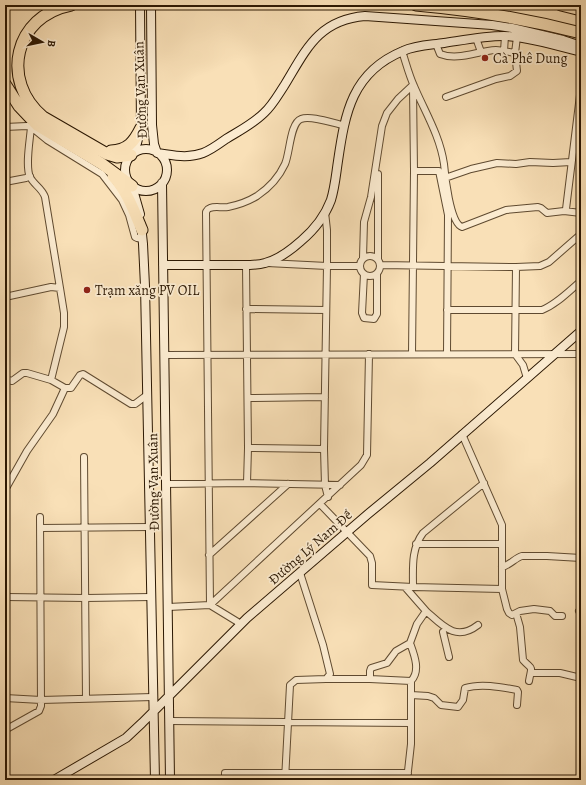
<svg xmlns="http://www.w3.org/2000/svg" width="586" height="785" font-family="Alegreya,serif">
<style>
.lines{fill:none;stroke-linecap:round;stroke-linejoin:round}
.street-casing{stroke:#5f4a30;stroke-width:8}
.secondary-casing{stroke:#2c1803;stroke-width:10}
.highway-casing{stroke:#2c1803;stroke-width:13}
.street{stroke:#fbebd0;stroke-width:6}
.secondary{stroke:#fbebd0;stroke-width:8}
.highway{stroke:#f9e0b7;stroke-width:11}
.poi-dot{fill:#8f2418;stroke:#fbebd0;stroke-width:1.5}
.labels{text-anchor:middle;stroke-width:3.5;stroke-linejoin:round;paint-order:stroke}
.poi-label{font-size:14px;fill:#2c1803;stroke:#fbebd0;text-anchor:start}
.street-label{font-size:14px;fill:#2c1803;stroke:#fbebd0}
</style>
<rect width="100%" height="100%" fill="#f9e0b7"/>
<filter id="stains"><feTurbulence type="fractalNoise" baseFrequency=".005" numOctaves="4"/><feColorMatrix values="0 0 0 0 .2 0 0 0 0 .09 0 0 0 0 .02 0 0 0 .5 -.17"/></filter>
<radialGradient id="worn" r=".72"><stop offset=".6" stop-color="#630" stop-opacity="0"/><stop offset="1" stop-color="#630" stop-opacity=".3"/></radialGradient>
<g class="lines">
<g class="street-casing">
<path id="street" d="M476,38l5,14
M436,44l4,10c18,7 37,-3 56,-4 6,0 12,2 19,3
M402,51c4,12 7,24 12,35 11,26 26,50 30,78 1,12 6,59 18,63l44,-17 32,-3 3,1 6,5 17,-2 2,-2 15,-122
M504,51l1,-15
M446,97l50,-18 14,-3 7,-5 -2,-18 2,-16
M5,127l22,-1 4,1 16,13 55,34 20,26 7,15 6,22 2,1 6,1
M31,127c-1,13 -6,39 -1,50 4,8 12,11 15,20l15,91
M414,171h25l9,44 -1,139
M445,178l26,-9 26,-6 19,1 14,-2 23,1 18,-1
M5,182l21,-4 4,-2
M564,211l17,2
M325,212l2,18v36l-3,183 1,36 3,12
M360 266a10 10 0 1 1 20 0a10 10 0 1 1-20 0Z
M363,258l1,-36 7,-25 11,-71 5,-13 11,-14 15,-14
M378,259v-85
M267,263l60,3h33
M246,265l2,183 -1,35
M381,265l135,2 24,-1 9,-4 32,-28
M516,267l-1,87 8,11 4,13
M364,274l-2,39 2,5 10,1 3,-5v-40
M5,297l46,-10 9,1 4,25v14l-13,53 14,8 -12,26 -26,37 -22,39
M246,309l80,1
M447,310h95c15,-6 27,-19 39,-29
M412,354l2,-183 -1,-83
M164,355l417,-1
M5,379l7,2 11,-8h4l24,7
M65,388h6l9,-13 3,-1 48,30h4l12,-9
M248,398l77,-1
M462,434l40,91v64l5,20 2,4 3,2 8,-4 14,-2 16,2 5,5h7
M248,448l76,1
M84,457l2,242
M166,484l81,-1 93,2
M320,504l50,52 2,7v22l41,2c0,-19 -2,-38 10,-54l61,-50
M41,528l109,-1
M416,544h86
M209,555l79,-71
M502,567c8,-2 13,-9 20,-11h25l34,2
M405,587l21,24 -9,13 -7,19 -14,8 -9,12 -16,5 -1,3v8l41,2v63l-4,36
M413,587l89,2
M5,597l81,1 65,-1
M168,607l42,-2 151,-140 6,-10 2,-101
M426,611c17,15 30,31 52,14
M579,611l2,3
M516,613l4,14 3,33c10,11 9,4 6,21
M241,624l-31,-19 -4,-393c1,-2 1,-3 4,-4 5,-2 12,0 18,-1 10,-2 21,-6 29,-11 12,-8 22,-19 28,-32 5,-11 5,-41 16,-45 9,-4 32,4 42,6
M443,632l6,25
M410,643c4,11 11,28 1,38
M531,673h29l21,5
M326,679h44
M411,695l17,1 6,2 7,7 17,2 5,-7 2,-12c16,-5 36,-1 52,2l1,2 -1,13
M5,698l36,2 112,-3
M170,721l241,2
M5,730l34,-19 2,-5 -1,-189
M225,780v-7h183
M285,780l5,-95 6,-5 30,-1 4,-5 -7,-29 -23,-72"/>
</g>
<g class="secondary-casing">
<path id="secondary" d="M151,5l1,120 2,19 3,9c16,2 30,6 46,0 8,-3 16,-9 23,-14 13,-8 27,-15 38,-26 8,-7 14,-18 20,-27 22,-36 34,-66 81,-70l127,9 20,3 51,12 18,6
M125 170a21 21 0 1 1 42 0a21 21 0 1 1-42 0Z
M131,155l6,-12 4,-15 -1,-123
M162,183l8,597
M132,186l8,28
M141,225l2,19 2,42 10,494
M163,265c23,0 46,0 69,0 11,0 23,1 33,-2 12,-3 27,-14 36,-22 13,-11 24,-25 30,-41 4,-13 5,-26 7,-39 7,-48 14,-89 65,-110 13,-6 28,-6 41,-8 20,-3 40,-7 60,-7 22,0 55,10 77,16
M54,780l72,-42 16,-15 105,-105 121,-104 62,-51 151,-132"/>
</g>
<g class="highway-casing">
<path id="highway" d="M71,5c-57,11 -71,76 -28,112l64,37 10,3 14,-2
M416,5c56,5 111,14 165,28
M561,5l20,5
M5,84l14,22 18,19 65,39 30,22
M111,151c17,-1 23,-9 30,-23
M113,176c14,15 21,35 29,54"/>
</g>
<use href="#street" class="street"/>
<use href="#secondary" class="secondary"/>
<use href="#highway" class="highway"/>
</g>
<g class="poi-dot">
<circle cx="485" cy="58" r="4"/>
<circle cx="87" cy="290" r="4"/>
</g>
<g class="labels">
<g class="poi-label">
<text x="493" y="63">Cà Phê Dung</text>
<text x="95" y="295">Trạm xăng PV OIL</text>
</g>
<g class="street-label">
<text transform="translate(140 90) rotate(-92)" y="5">Đường Vạn Xuân</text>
<text transform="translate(153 482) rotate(-91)" y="5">Đường Vạn Xuân</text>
<text transform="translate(310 547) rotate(-41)" y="5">Đường Lý Nam Đế</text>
</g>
</g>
<rect width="586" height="785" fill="none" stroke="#f9e0b7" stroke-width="20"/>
<rect x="6" y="6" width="574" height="773" fill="none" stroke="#2c1803" stroke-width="2"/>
<rect x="10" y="10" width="566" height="765" fill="none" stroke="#2c1803"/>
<g transform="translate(42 42) rotate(99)" stroke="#fbebd0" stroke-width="3" paint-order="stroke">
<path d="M0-3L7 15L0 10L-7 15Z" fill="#2c1803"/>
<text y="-6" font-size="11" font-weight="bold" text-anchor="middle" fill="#2c1803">B</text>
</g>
<rect width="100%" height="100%" filter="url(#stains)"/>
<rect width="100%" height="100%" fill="url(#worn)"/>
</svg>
